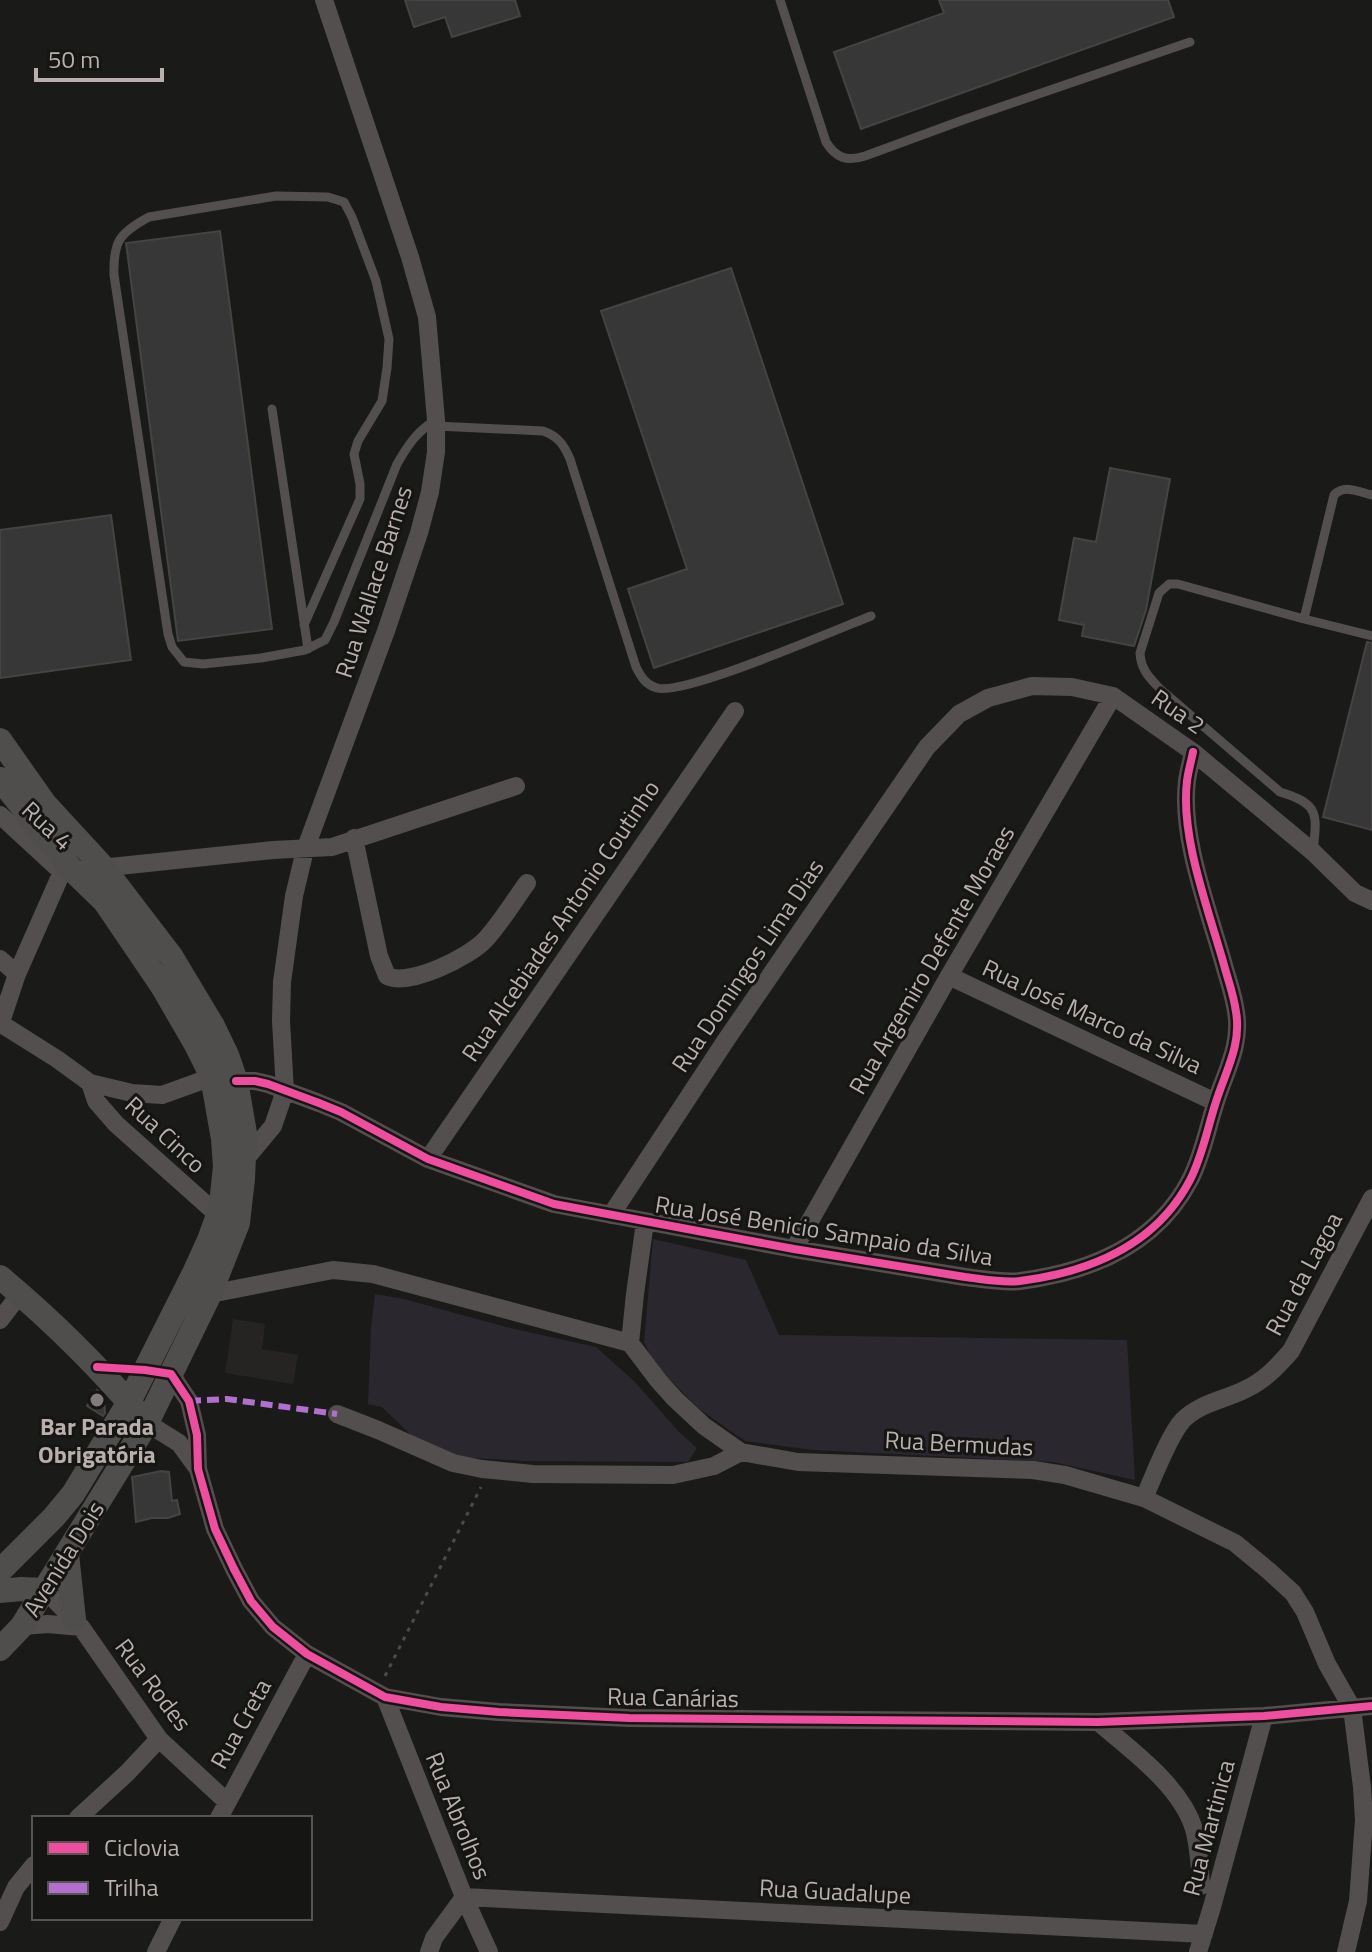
<svg xmlns="http://www.w3.org/2000/svg" width="1372" height="1952" font-family="'Titillium Web',sans-serif">
<style>
.built{fill:#252423}
.green{fill:#2b272f}
.building{fill:#383737;stroke:#464442;stroke-width:2}
.lines{fill:none;stroke-linecap:round;stroke-linejoin:round}
.path{stroke:#4d4b49;stroke-width:3;stroke-dasharray:4 6;stroke-linecap:butt}
.lane{stroke:#524f4e;stroke-width:9}
.street{stroke:#524f4e;stroke-width:18}
.secondary{stroke:#504d4d;stroke-width:24}
.quiet{stroke:#b36fd0;stroke-width:6;stroke-dasharray:12 6;stroke-linecap:butt}
.cycleway-casing{stroke:#151514;stroke-width:13}
.cycleway{stroke:#ef4d9e;stroke-width:8}
.poi-dot{fill:#817b79;stroke:#151514;stroke-width:3}
.labels{text-anchor:middle;stroke-width:6;stroke-linejoin:round;paint-order:stroke}
.street-label{font-size:24px;fill:#b9afac;stroke:#151514}
.poi-label{font-size:24px;font-weight:bold;fill:#b9afac;stroke:#151514}
</style>
<rect width="100%" height="100%" fill="#1a1a19"/>
<path class="built" d="M233,1319l32,5 -3,25 36,6 -5,29 -68,-11z"/>
<path class="green" d="M653,1239l93,21 33,75 348,5 8,140 -82,-18 -240,-12 -68,-9 -47,-33 -44,-45 -10,-21z
M375,1294l29,5 102,28 90,20 38,34 45,51 18,16 -9,14 -164,-1 -67,-4 -42,-18 -33,-32 -14,-3 3,-76z"/>
<path class="building" d="M405,0h110l5,16 -68,21 -7,-20 -31,10z
M939,0h229l6,17 -313,112 -27,-77 110,-39z
M220,231l52,398 -94,12 -52,-398z
M731,268l112,336 -189,64 -26,-79 59,-20 -86,-258z
M1110,468l60,11 -24,131 -12,36 -52,-10 2,-11 -25,-5 15,-82 22,4z
M111,515l20,145 -131,18v-148z
M1367,642l5,1v187l-49,-13z
M97,1390l7,7 1,16 -2,3 -16,-10z
M161,1471l8,1 3,29 5,-1 3,14 -12,4h-16l-16,4 -4,-45z"/>
<g class="lines">
<path class="path" d="M385,1676l96,-189"/>
<path class="lane" d="M780,0l46,142c10,16 21,20 39,14l98,-36 227,-78
M272,409l36,240
M436,426l107,5c15,5 21,14 27,28l66,208c5,10 10,18 21,21 26,8 181,-59 214,-72
M1304,619l30,-124c11,-11 25,-3 38,0
M304,625l56,-126v-15l-6,-30 4,-13 24,-40 5,-33 2,-29 -13,-58 -24,-64 -8,-15 -16,-5 -52,-1 -127,21c-30,16 -36,25 -35,58l54,359 4,13 12,15 19,2 58,-6 44,-8 20,-10 9,-18 63,-158c11,-19 20,-33 39,-44
M1313,852c4,-38 7,-48 -33,-60l-120,-103c-11,-12 -19,-19 -20,-36l19,-60 10,-9h9l126,35 68,17"/>
<path class="street" d="M0,815l62,57
M354,838l25,118 8,20c22,11 82,-19 98,-36 15,-16 29,-39 42,-57
M0,959l17,15
M949,976l266,126
M0,1023l57,36 33,24 42,10 30,2 50,-18
M0,1025l17,-51 45,-102 211,-22 59,-3 184,-61
M236,1081h19l13,3 51,19 22,9 87,47 126,45 240,45 171,28c18,2 37,6 55,4 70,-9 136,-36 170,-101 12,-23 17,-50 25,-75 9,-31 27,-59 21,-93 -2,-16 -8,-32 -12,-47 -15,-54 -44,-128 -37,-184 1,-9 4,-19 6,-29
M90,1083l6,18 20,23 102,91
M428,1159l307,-448
M244,1161l29,-35 12,-35 -4,-70 1,-39 12,-86 11,-46 81,-219 33,-98 11,-41 6,-40v-32l-9,-103 -17,-60 -86,-257
M611,1215l115,-175 201,-293 32,-33 29,-16 44,-12 40,1 41,9 80,56 120,100 42,41 17,8
M645,1222l-10,72 -5,49 28,37 17,19 29,27 37,26 57,10 235,8 32,5 79,23 91,45 34,28 24,22 12,19 22,52 25,44 10,79 2,33 -6,81 -12,51
M794,1249l155,-273 164,-280
M210,1294l123,-24 40,4 257,69
M0,1320l20,-26
M171,1374l18,27 8,34 1,34 17,60 19,40 17,32 22,26 34,27 78,43 56,10 58,5 130,6 469,4 166,-6 108,-10
M337,1414l41,16 75,33 29,6 51,5 140,1 41,-9 27,-14
M147,1423l32,20 19,26
M1144,1498c9,-20 25,-63 39,-78 17,-17 41,-20 61,-30 20,-9 33,-23 47,-39l81,-153
M45,1590l36,37 78,112 67,62
M22,1626l26,-2 33,3
M385,1697l79,200 25,55
M1098,1722c33,28 83,64 96,107 5,18 6,38 7,57
M78,1818l49,-45 32,-34
M219,1818l88,-164
M0,1922l16,-35 18,-22
M156,1952l17,-34
M429,1952l5,-14 30,-41 740,37
M1198,1952l14,-45 52,-191"/>
<path class="secondary" d="M0,740l45,64 58,63 68,89 42,70 14,29 9,26 9,52 -2,46 -5,44 -28,71 -63,129 -125,203 -22,23
M0,779l72,91 33,32 57,84 33,57 17,34 11,62 2,27 -3,29 -4,20 -9,25 -15,33 -65,129 -56,92 -19,23 -54,54
M0,1277c49,41 96,87 138,136
M67,1554l7,65
M0,1591l21,-2 24,1"/>
<path class="quiet" d="M189,1401l38,-2 110,15"/>
<g class="cycleway-casing">
<path id="cycleway" d="M236,1081h19l13,3 51,19 22,9 87,47 126,45 240,45 171,28c18,2 37,6 55,4 70,-9 136,-36 170,-101 12,-23 17,-50 25,-75 9,-31 27,-59 21,-93 -2,-16 -8,-32 -12,-47 -15,-54 -44,-128 -37,-184 1,-9 4,-19 6,-29
M97,1367l48,3 26,4 18,27 8,34 1,34 17,60 19,40 17,32 22,26 34,27 78,43 56,10 58,5 130,6 469,4 166,-6 108,-10"/>
</g>
<use href="#cycleway" class="cycleway"/>
</g>
<circle class="poi-dot" cx="97" cy="1400" r="8"/>
<g class="labels">
<g class="street-label">
<text transform="translate(374 582) rotate(-72)" y="8">Rua Wallace Barnes</text>
<text transform="translate(1178 712) rotate(35)" y="8">Rua 2</text>
<text transform="translate(47 826) rotate(43)" y="8">Rua 4</text>
<text transform="translate(561 921) rotate(-56)" y="8">Rua Alcebiades Antonio Coutinho</text>
<text transform="translate(932 960) rotate(-60)" y="8">Rua Argemiro Defente Moraes</text>
<text transform="translate(748 966) rotate(-56)" y="8">Rua Domingos Lima Dias</text>
<text transform="translate(1092 1017) rotate(25)" y="8">Rua José Marco da Silva</text>
<text transform="translate(165 1135) rotate(43)" y="8">Rua Cinco</text>
<text transform="translate(824 1231) rotate(9)" y="8">Rua José Benicio Sampaio da Silva</text>
<text transform="translate(1304 1274) rotate(-62)" y="8">Rua da Lagoa</text>
<text transform="translate(959 1444) rotate(3)" y="8">Rua Bermudas</text>
<text transform="translate(64 1559) rotate(-58)" y="8">Avenida Dois</text>
<text transform="translate(153 1685) rotate(53)" y="8">Rua Rodes</text>
<text transform="translate(673 1698) rotate(1)" y="8">Rua Canárias</text>
<text transform="translate(241 1724) rotate(-61)" y="8">Rua Creta</text>
<text transform="translate(458 1816) rotate(68)" y="8">Rua Abrolhos</text>
<text transform="translate(1209 1828) rotate(-75)" y="8">Rua Martinica</text>
<text transform="translate(835 1892) rotate(3)" y="8">Rua Guadalupe</text>
</g>
<g class="poi-label">
<text x="97" y="1435">Bar Parada<tspan x="97" dy="28">Obrigatória</tspan></text>
</g>
</g>
<rect x="32" y="1816" width="280" height="104" fill="#151514" stroke="#575351" stroke-width="2"/>
<rect x="48" y="1842" width="40" height="12" fill="#ef4d9e" stroke="#575351" stroke-width="2"/>
<text x="104" y="1856" font-size="24" fill="#b9afac">Ciclovia</text>
<rect x="48" y="1882" width="40" height="12" fill="#b36fd0" stroke="#575351" stroke-width="2"/>
<text x="104" y="1896" font-size="24" fill="#b9afac">Trilha</text>
<path d="M36 68v12h126v-12" fill="none" stroke="#b9afac" stroke-width="4"/>
<text x="48" y="68" font-size="24" fill="#b9afac" stroke="#151514" stroke-width="6" paint-order="stroke">50 m</text>
</svg>
